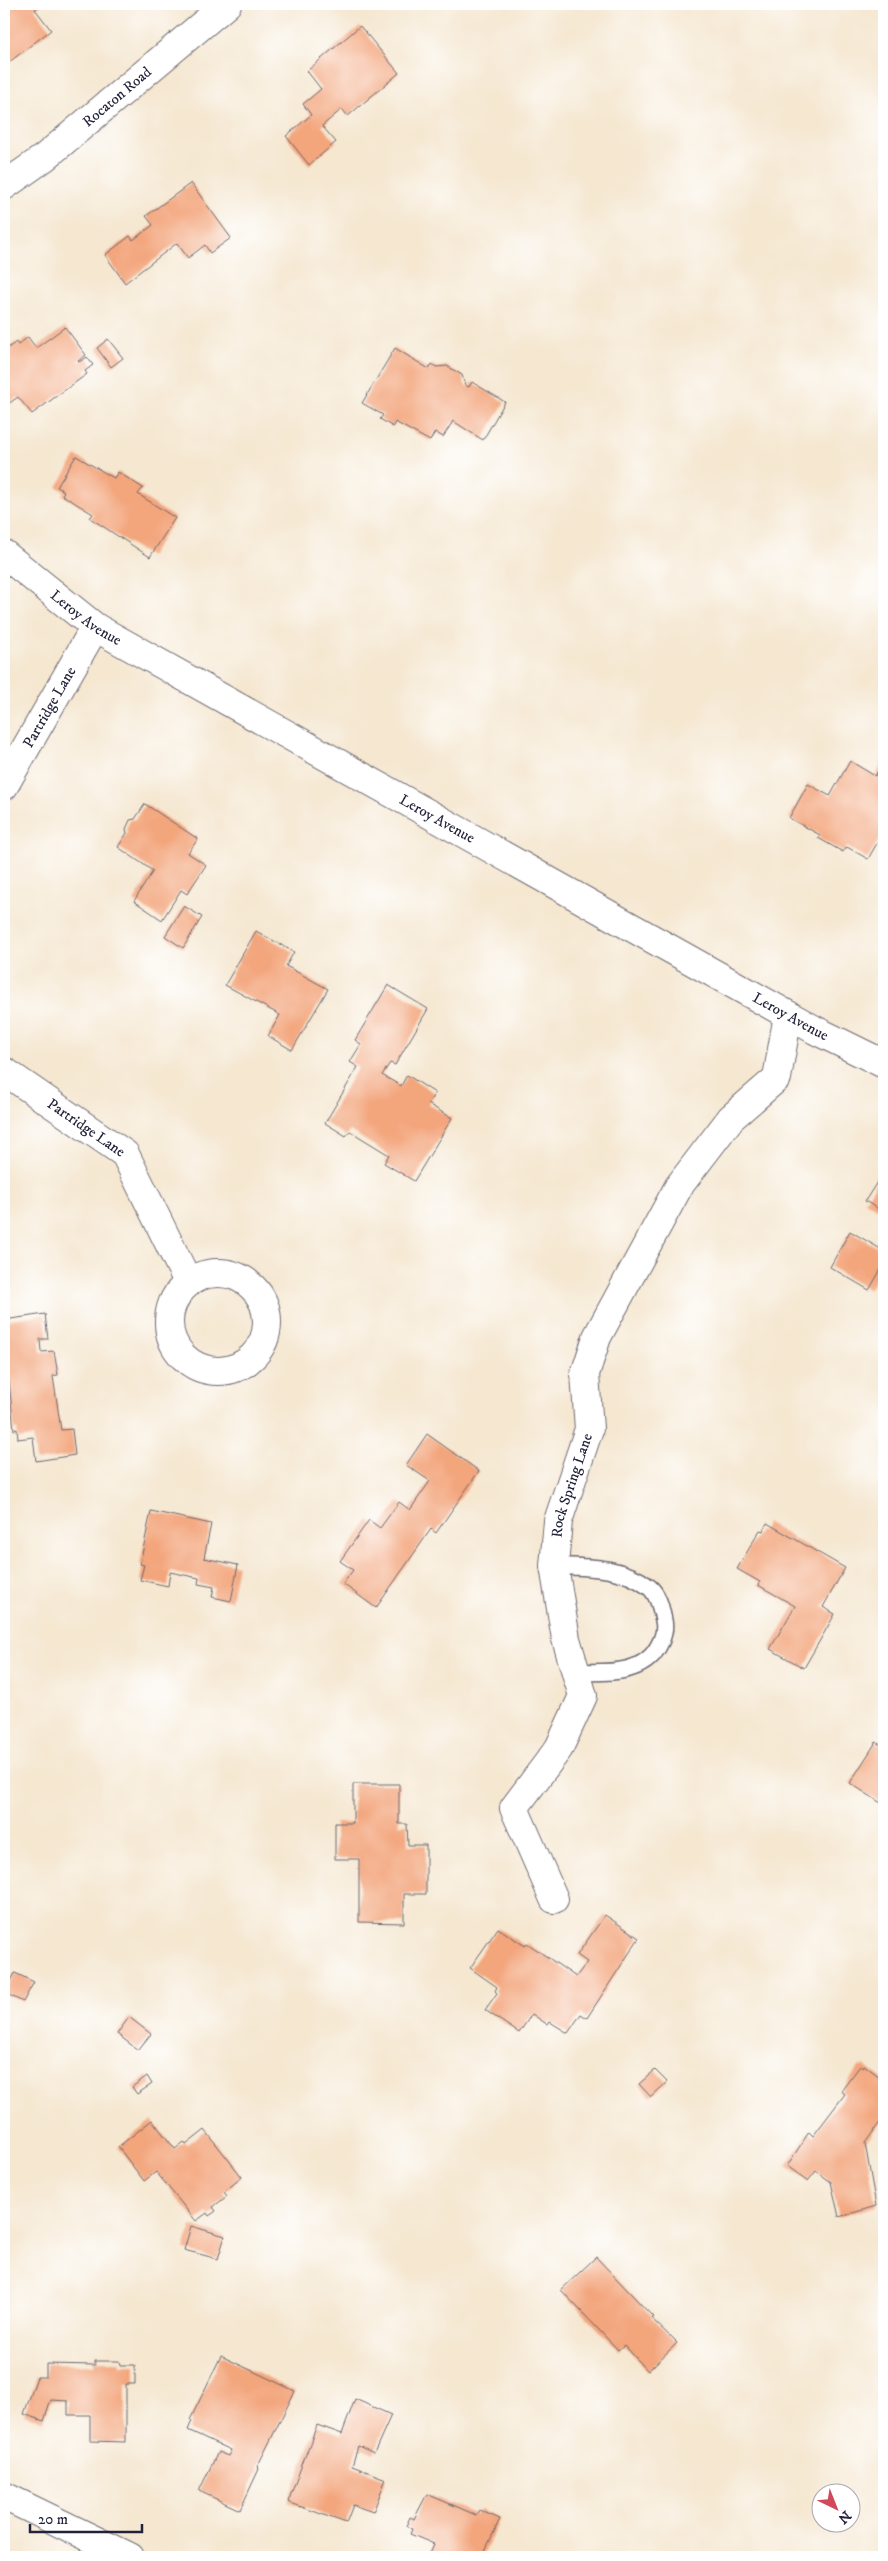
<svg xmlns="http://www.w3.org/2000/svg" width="888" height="2561" font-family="'IM FELL DW Pica',serif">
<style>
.building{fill:#f3a57b}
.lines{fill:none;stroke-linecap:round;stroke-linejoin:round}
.service-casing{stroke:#6c676f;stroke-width:19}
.minor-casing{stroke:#6c676f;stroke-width:30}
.tertiary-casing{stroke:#6c676f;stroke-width:30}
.primary-casing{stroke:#6c676f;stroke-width:30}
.service{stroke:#fff;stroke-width:16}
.minor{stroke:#fff;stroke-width:28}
.tertiary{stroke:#fff;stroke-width:28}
.primary{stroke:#fff;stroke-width:28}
.labels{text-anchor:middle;stroke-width:4;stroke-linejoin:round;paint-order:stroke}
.street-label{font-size:15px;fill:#22223b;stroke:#fff}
</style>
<rect width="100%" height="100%" fill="#fff"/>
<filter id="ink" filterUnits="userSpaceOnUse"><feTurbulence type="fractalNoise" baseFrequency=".02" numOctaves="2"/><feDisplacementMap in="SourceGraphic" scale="10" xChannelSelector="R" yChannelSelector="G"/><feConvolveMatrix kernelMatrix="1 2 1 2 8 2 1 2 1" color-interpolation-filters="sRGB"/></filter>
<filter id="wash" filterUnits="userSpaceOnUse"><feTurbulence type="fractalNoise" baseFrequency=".0096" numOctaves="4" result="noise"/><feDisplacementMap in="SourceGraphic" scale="20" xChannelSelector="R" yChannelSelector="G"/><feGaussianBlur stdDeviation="1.12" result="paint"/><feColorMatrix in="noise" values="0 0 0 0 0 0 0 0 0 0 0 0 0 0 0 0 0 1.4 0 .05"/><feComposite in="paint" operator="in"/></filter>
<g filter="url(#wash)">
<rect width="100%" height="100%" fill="#f5e7d0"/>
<g id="blocks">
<path class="building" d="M4,4h39l-8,5 16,21 -47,36z
M360,26l39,47 -51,43 -6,-7 -20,17 14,16 -27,23 -23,-29 25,-21 -8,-11 18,-15 -14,-18z
M191,183l40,55 -21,15 -5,-8 -17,13 -11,-15 -52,40 -20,-28 25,-19 3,4 20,-15 -7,-9z
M65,327l21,28 -8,6 1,1 8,-5 6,8 -8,6 2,3 -55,40 -14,-17 -14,10v-56l12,-9 2,3 10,-8 8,11z
M108,339l15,19 -12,9 -14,-19z
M395,348l34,21 3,-5 4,3 11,-1 15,9 3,10 4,2 3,-5 33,20 -22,38 -30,-19 -10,16 -8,-5 -5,9 -35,-19 -2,5 -13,-8 3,-4 -21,-12z
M76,456l38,22 4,-6 25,16 -5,6 37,24 -25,39 -60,-39 3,-4 -31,-19 2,-4 -7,-4z
M850,761l25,15 7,-12 2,2v65l-16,28 -21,-12 -4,5 -25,-14 2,-3 -31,-17 19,-34 22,12z
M145,804l53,35 -10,14 18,12 -19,29 -6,-4 -19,30 -28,-19 19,-30 -35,-24 9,-14 -1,-4 4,-9 5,-1z
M184,906l18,11 -19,31 -18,-12z
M256,931l38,21 -8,14 42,23 -36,61 -24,-14 12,-21 -55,-30z
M388,985l40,24 -33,56 -5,-2 -8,12 19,11 6,-11 28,18 -7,11 24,14 -38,63 -30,-18 5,-8 -39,-24 -4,5 -21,-13 33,-56 -8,-5 11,-18 -6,-4z
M879,1179l5,3v30l-19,-11z
M850,1231l34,20v13l-15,26 -39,-23z
M45,1314l3,25h-8l1,13 13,-1 4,24 -5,1 8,54 11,-1 3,26 -39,6 -3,-24 -15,2 -1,-10 -3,1 -5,-48h-3l-2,-15v-26h3l-3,-21z
M427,1434l52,37 -43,62 -5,-4 -55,79 -33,-24 10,-14 -13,-9 29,-41 11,8 19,-26 11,8 20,-29 -24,-16z
M151,1511l60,13 -7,34 34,7 -7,36 -19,-4 2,-10 -16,-3 1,-6 -29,-6 -2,14 -28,-6 4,-15 -4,-1z
M767,1523l78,45 -22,39 12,7 -31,54 -34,-19 25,-43 -37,-21 2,-3 -23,-13 23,-39 3,1z
M876,1742l8,5v55l-3,1 -31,-20z
M353,1784h46v40h8l1,21h18v49h-22v29l-45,-1v-63h-24v-36h18z
M605,1915l34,23 -52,80 -6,-4 -13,19 -18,-11 -2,3 -16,-11 -13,19 -34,-23 12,-17 -2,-2 2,-4 -27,-19 28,-40 27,18 2,-3 49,34 11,-15 -10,-7z
M15,1973l19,9 -11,20 -18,-9z
M129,2017l22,17 -13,16 -21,-16z
M864,2065l20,15v37l-19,26 11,63 -37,11 -8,-35 -15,-11 -8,10 -21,-15 22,-34 4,4 32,-42 -4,-3 19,-25 3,1z
M655,2070l12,12 -16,15 -12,-13z
M147,2076l5,8 -15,10 -5,-7z
M152,2120l23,29 9,-7 2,3 19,-15 37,47 -18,15 3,4 -14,11 3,4 -7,5 -2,-3 -11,8 -40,-49 -12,9 -26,-34z
M191,2226l34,10 -7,23 -34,-9z
M596,2257l57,60 -2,1 26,25 -29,28 -24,-26 -6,5 -57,-60z
M221,2356l74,35 -38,76 2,2 -19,41 -41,-19 19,-39 10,4 3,-6 -43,-20 4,-9 -2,-1z
M95,2361h24l1,4h15v19h-9v58l-36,-1v-26h-22v-14l-17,-1 -7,21 -20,-7 13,-37h9v-13l49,1z
M355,2399l36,16 -17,38 -16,-7 -6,20 34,13 -13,33 -20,-7 -7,18 -58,-21 29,-77 25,9z
M427,2494l49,21 3,-5 21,9 -18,38h-54l6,-13 -24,-10 2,-5 -6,-3 4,-9 4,2z"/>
</g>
</g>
<g filter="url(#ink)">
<use href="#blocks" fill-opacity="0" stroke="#6c676f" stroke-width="1"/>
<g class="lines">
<g class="service-casing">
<path id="service" d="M554,1566c32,1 68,0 95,21 9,7 12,21 14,31 3,10 0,21 -5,29 -16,29 -54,25 -82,25"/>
</g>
<g class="minor-casing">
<g id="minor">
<path id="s1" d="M4,186l41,-29 182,-153"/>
<path id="s2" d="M4,786l91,-159"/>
<path id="s3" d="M4,1071l121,83 63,128"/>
<circle cx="218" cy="1322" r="49"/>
<path id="s4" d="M554,1899l-40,-91 45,-60 24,-52 -17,-57 -12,-73 4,-45 31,-92 -4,-55 12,-37 82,-151 52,-68 46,-40 11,-63"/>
</g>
</g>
<g class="tertiary-casing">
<g id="tertiary">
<path id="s5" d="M4,554l91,73 720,403 69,34"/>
</g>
</g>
<g class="primary-casing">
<path id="primary" d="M4,2496l126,61"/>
</g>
<use href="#service" class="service"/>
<use href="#minor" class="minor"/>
<use href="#tertiary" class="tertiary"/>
<use href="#primary" class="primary"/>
</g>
</g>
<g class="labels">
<g class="street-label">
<text dy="5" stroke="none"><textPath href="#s1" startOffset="144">Rocaton Road</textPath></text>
<text dy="5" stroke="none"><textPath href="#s5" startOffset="104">Leroy Avenue</textPath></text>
<text dy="5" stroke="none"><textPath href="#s2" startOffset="91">Partridge Lane</textPath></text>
<text dy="5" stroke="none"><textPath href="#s5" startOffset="509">Leroy Avenue</textPath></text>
<text dy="5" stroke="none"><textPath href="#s5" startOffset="914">Leroy Avenue</textPath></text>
<text dy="5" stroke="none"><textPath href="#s3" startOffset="100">Partridge Lane</textPath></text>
<text dy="5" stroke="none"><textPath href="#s4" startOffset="448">Rock Spring Lane</textPath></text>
</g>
</g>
<rect width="888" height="2561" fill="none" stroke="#fff" stroke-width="20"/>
<g transform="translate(836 2508) rotate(137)"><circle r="24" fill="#ffffff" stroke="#a7a7b1"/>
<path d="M0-4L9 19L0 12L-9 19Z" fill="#d1495b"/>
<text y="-8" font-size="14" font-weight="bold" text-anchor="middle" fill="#22223b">N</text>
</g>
<path d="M30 2524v8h112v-8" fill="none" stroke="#22223b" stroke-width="2.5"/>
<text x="38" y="2524" font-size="15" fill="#22223b" stroke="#ffffff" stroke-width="4" paint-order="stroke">20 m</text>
</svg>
